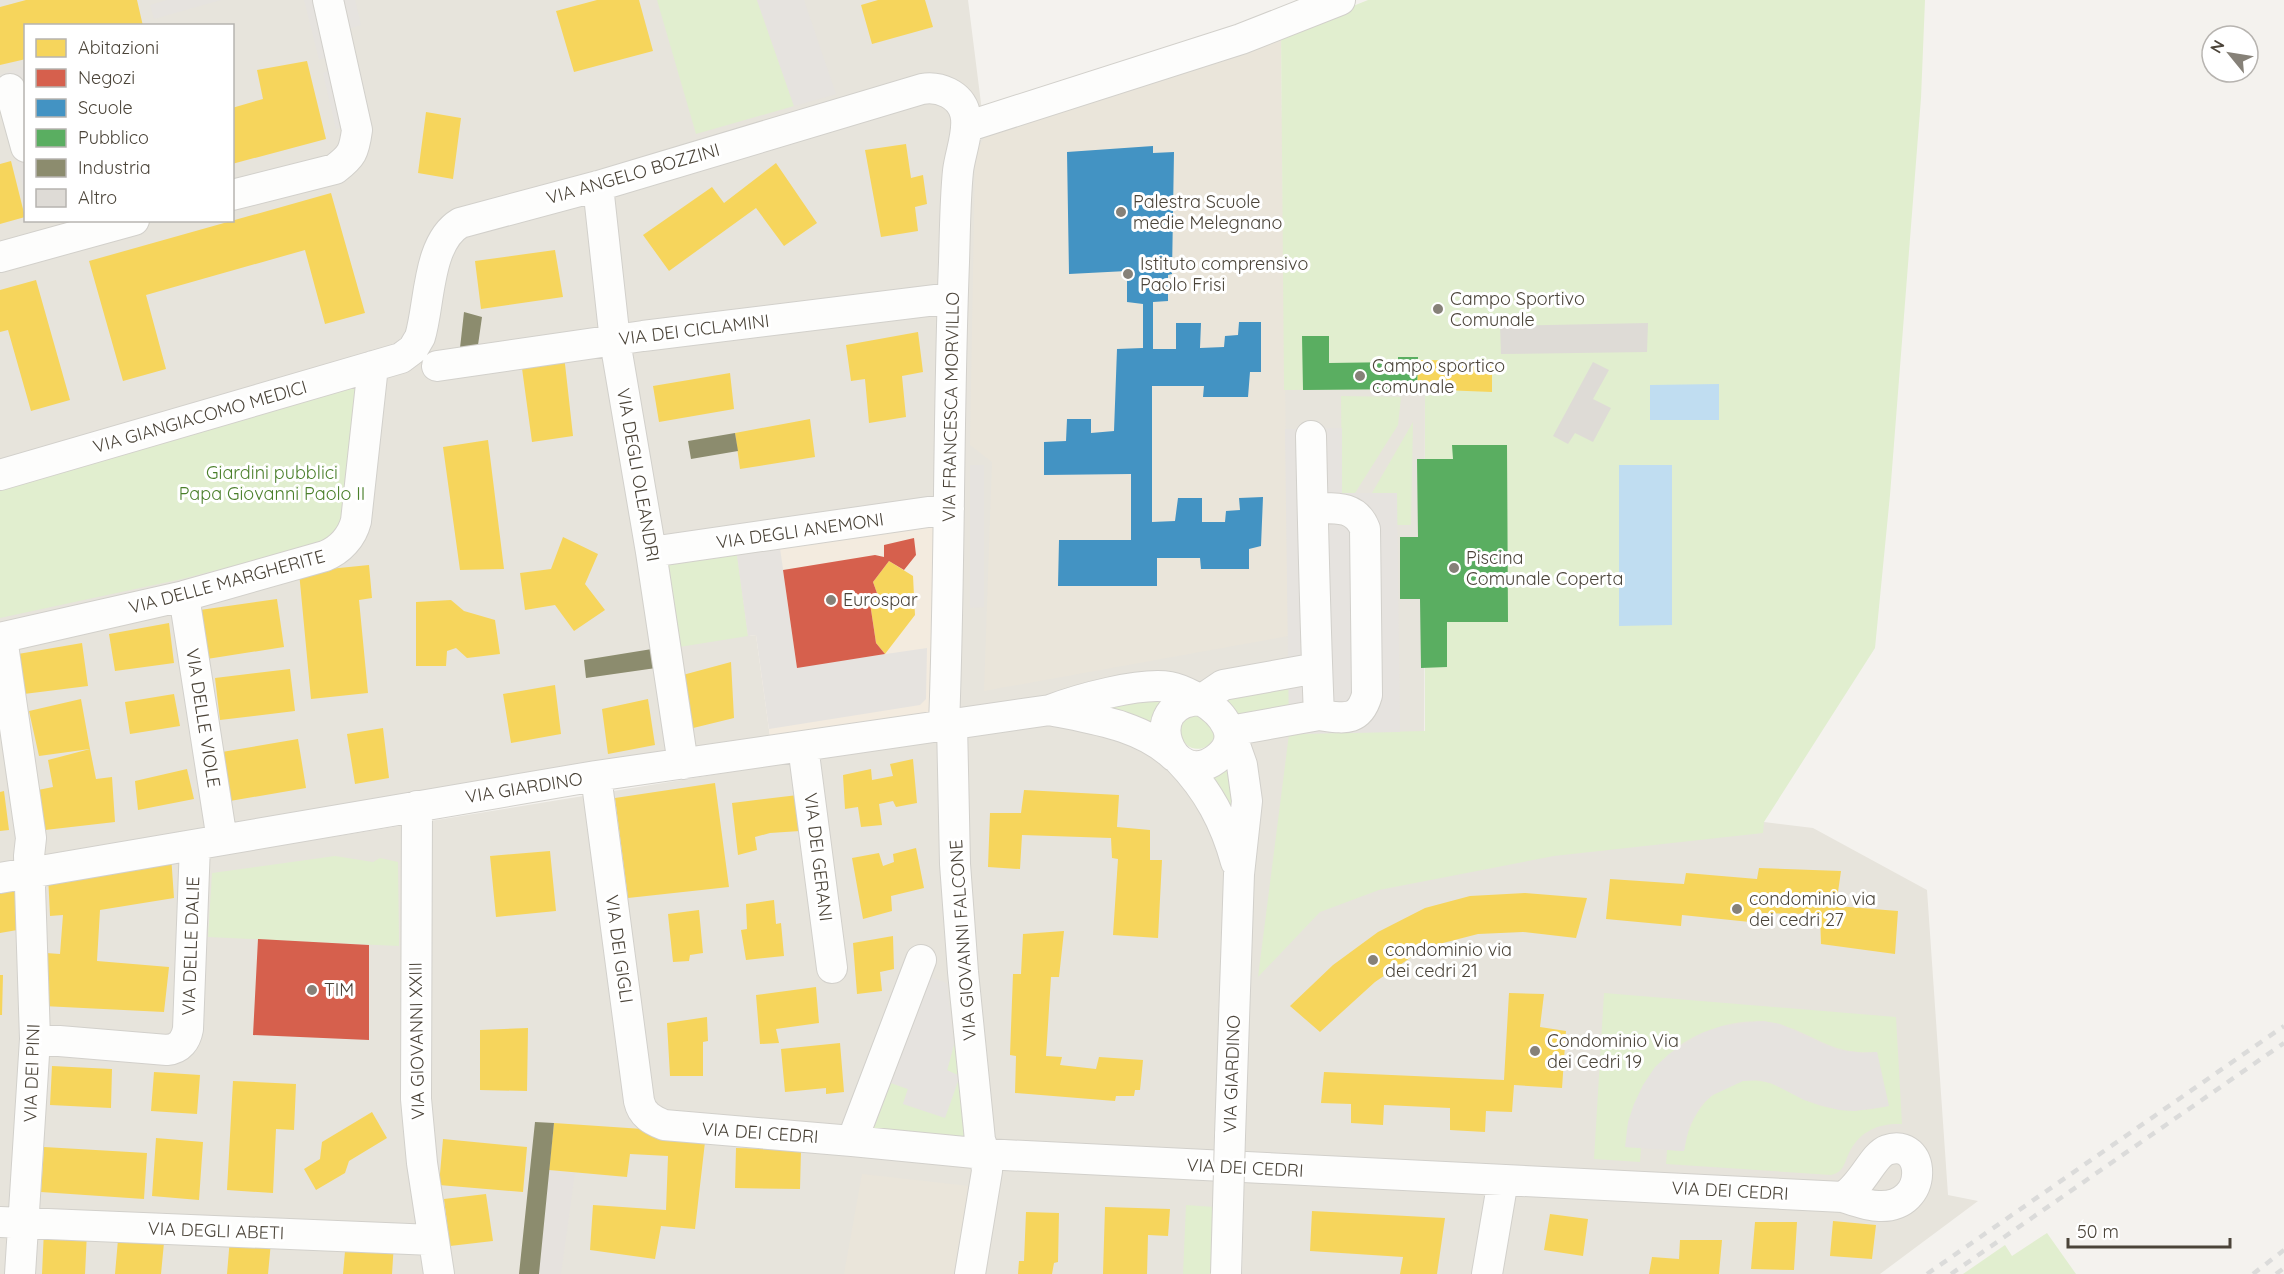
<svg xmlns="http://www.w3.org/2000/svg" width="2284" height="1274" font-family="Quicksand,sans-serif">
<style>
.residential{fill:#e7e4dc;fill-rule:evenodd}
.commercial{fill:#f3ebdf}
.industrial{fill:#e6e2de}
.education{fill:#eae5da}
.green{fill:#e1eecf}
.parking{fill:#e6e3df}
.water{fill:#c0ddf1}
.homes{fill:#f6d55c}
.shops{fill:#d6604d}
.schools{fill:#4393c3}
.public{fill:#5aae61}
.industry{fill:#8c8c6e}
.building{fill:#dedbd6}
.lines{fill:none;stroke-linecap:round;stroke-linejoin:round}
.minor-casing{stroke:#d2d0cb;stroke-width:32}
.minor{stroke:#fdfdfc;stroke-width:30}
.rail{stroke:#dbdbda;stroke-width:4.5;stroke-dasharray:8 8;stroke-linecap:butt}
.minor-bridge-casing{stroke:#d2d0cb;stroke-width:32;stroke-linecap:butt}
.minor-bridge{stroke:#fdfdfc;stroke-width:30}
.poi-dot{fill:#868178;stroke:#fff;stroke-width:2}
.labels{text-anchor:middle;stroke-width:6;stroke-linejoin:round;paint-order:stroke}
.street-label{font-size:18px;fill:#4b4439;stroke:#fff}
.poi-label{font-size:18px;fill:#4b4439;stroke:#fff;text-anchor:start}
.park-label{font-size:18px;fill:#4a7f2a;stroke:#fff}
</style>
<rect width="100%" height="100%" fill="#f4f2ee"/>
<path class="residential" d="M0,0h968l17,135 440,254 -1,418 340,15 49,6 114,62 21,305 30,6 -98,73h-638l10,-403 9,-54 -2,-45 -17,-49 -201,-24 -103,21 5,-203 -195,119 8,-1 15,109 -771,122zM26,26h206v194h-206z
M1044,721l86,18 33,21 31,33 20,37 10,44 -12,400h-1212v-383z"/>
<path class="commercial" d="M943,516l-5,204 -167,24 -15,-109 -8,1 -12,-90z"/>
<path class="industrial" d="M549,1170l26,3 -14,101h-22z"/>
<path class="education" d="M1281,35l7,601 -304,55 8,-229 -22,-17 5,-286 4,-12 6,-11z
M862,1174l107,12 -15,88h-110z"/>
<path class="green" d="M657,0h100l37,106 -98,28z
M1368,0h557l-4,98 -31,397 -15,153 -111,174 -1,11 -209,23 -175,34 -59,22 -62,65 31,-243 136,-3v-342l-141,1 -3,-355z
M361,386l-18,140 -17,16 -144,37 -182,39v-132z
M1341,396l60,1 -3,28 -43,68h-13z
M1413,422l-2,103h-14v-32h-25z
M737,555l11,81 -75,12 -12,-84z
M1299,678l7,25 -69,20 -11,-17 -3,-14z
M1135,699l37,2 -15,24 -56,-16z
M1206,715l9,20c-9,27 -48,11 -29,-18z
M1230,758l8,77 -31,-61z
M335,856l38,6 7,-4 18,4 1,84 -191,-9 4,-64z
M1604,993l292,24 6,107c-22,-1 -41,6 -52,27 -6,11 -5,21 -19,24l-165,-11 1,-14 17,1c5,-38 33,-76 76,-70 16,2 29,11 43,18 27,13 56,14 85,7l-11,-54c-46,3 -57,-15 -95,-27 -33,-11 -87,4 -111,28 -6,5 -9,17 -13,24 -10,23 -21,47 -32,70l15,1 -1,14 -46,-3z
M958,1042l10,86 -5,14 -89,-14 17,-45 17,6 -5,15 57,-28 -13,-5 7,-27z
M1186,1205l28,2 -2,67h-29z
M2047,1233l29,41h-113l42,-29 7,11z"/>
<path class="parking" d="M167,0h54l-67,19 -4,-14z
M304,0h13l14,56 -12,4z
M338,0h17l6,25 -15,5z
M757,0h47l32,94 -42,12z
M25,66v130l-25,-108v-13z
M333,69l16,56 -13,4 -13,-56z
M1342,428v65h55l3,239 -111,2 -4,-305z
M970,465h14v142l-14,1z
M780,548l17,119 130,-19 -1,51 -6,6 -151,24 -13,-94 -8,1 -11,-81z
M930,977l17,6 7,61 -7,26 13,6 -15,42 -42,-14 5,-15 -17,-6z
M1763,1021l17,3 57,26 27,3 13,-1 12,54 -34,5 -16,-1 -35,-10 -33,-17 -13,-3 -15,1 -30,14 -11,9 -13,22 -5,25 -59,-4 3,-25 6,-18 9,-19 12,-18 14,-13 33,-21 20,-7z"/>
<path class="water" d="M1719,384v36h-69v-35z
M1619,465h53v160l-53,1z"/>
<path class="homes" d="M26,0h111l6,26h-117v33l-26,6v-58z
M597,0h42l14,51 -79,21 -18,-61z
M925,0l8,27 -61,17 -11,-39 17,-5z
M307,61l19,78 -94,25v-56l31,-9 -6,-29z
M426,112l35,6 -8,61 -35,-6z
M906,144l5,34 12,-3 4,29 -12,3 3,24 -37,6 -16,-87z
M11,161l14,56 -25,7v-60z
M776,163l41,60 -33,23 -28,-38 -87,63 -26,-36 69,-48 12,16z
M331,193l34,120 -40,11 -20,-74 -159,45 20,74 -43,12 -34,-120z
M555,250l8,47 -82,12 -6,-48z
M36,280l34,120 -39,11 -23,-81 -8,2v-42z
M918,332l5,40 -21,4 4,41 -37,6 -4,-44 -14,2 -5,-36z
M564,355l9,81 -41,6 -11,-81z
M1418,360l74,1v31l-75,-3z
M730,373l4,36 -75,13 -6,-36z
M810,419l5,38 -75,12 -5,-36z
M488,440l16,129 -44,1 -17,-123z
M563,537l35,17 -13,30 20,26 -31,21 -19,-26 -30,5 -5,-37 31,-4z
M889,561l24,15 2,39 -30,39 -9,-11 -6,-40 8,-7 -5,-14z
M369,565l3,33 -13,2 9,93 -57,6 -12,-127z
M277,599l7,48 -77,12 -7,-49z
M451,600l13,11 31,9 5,34 -33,4 -11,-10 -9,3 -1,15h-30v-64z
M169,623l5,40 -59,8 -6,-37z
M82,643l6,43 -64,8 -6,-40z
M731,662l3,56 -49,12 -6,-54z
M290,669l5,42 -75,9 -5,-42z
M555,685l6,49 -50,9 -8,-49z
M174,694l6,32 -50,8 -5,-32z
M81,699l9,50 -51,7 -10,-45z
M648,699l7,46 -47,9 -6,-45z
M383,728l6,50 -34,6 -8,-50z
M298,739l8,49 -76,13 -8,-49z
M90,749l6,30 16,-2 3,45 -70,8 -7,-40 15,-3 -5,-27z
M913,759l4,44 -21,4 -3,-6 -14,3 3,21 -21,2 -3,-20 -13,2 -2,-34 28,-6 1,11 21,-4 -3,-12z
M187,769l7,30 -56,11 -3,-29z
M715,783l14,104 -101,11 -13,-100z
M1024,790l95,5 -2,32 33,3v30h12l-4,78 -45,-3 5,-76 -6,-1 -1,-20 -89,-3 -2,34 -32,-2 2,-54h31z
M4,791l5,39 -9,1v-39z
M798,795l2,36 -30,2 -15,4 2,13 -19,5 -6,-52z
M916,848l8,40 -33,8 1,15 -29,8 -11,-61 27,-5 4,13 11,-4 -1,-8z
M550,851l6,60 -60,6 -6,-61z
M171,855l3,43 -74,12 -3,51 72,6 -5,45 -121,-6 3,-53 14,1 3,-39 -13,1 -2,-41z
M1759,868l82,3 -5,35 62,5 -3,43 -74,-10 -1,-30 -68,-1 -2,9 -68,-7 -1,11 -75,-7 4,-40 74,5 2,-11 71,6z
M16,885l7,44 -23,4v-45z
M1525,893l62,5 -11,40 -53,-6 -45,2 -35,9 -30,13 -38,26 -55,50 -30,-26 43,-41 45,-33 47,-24 45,-12z
M774,900l2,24 5,-1 3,33 -38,4 -5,-30 6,-1 -1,-25z
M699,910l4,43 -13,2 -1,6 -16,1 -5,-48z
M1064,931l-5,46h-8l-5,79 16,1 -2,8 36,4 3,-12 44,3 -3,30h-5l-1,6h-18l-1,5 -100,-8 1,-37 -6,-1 3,-81h8l2,-40z
M893,936l1,33 -14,3 2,19 -25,3 -4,-51z
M0,975h3l-1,40h-2z
M816,987l3,36 -43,6 3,14 -19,1 -4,-49z
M1509,993l35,1 -4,33 26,4 -4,57 -48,-3 -2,27 -26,-1 -1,21 -35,-2v-22l-66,-3 -1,20 -32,-2v-19l-30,-1 3,-31 180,8z
M707,1017l1,24 -5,1v34h-33l-3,-53z
M528,1028l-1,63 -47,-1v-60z
M840,1043l4,49 -18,2v-6l-41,4 -4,-43z
M52,1066l60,3 -1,39 -61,-3z
M154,1072l46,3 -3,39 -46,-3z
M233,1081l63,3 -2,46 -18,-1 -3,64 -46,-3z
M372,1112l15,26 -38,23 -4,12 -29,17 -12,-21 16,-10 2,-17z
M554,1123l148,10 3,9 -10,87 -34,-3 -6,33 -65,-9 3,-45 73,5 2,-54 -38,-2 -3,23 -78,-7z
M156,1138l47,4 -4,58 -47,-4z
M443,1139l84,8 -4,45 -84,-7z
M44,1147l103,6 -3,46 -103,-7z
M736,1148l65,2 -1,39 -65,-1z
M486,1194l7,47 -43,5 -6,-47z
M1105,1207l65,2 -2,27 -20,-1 -1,39h-44z
M1312,1211l133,7 -8,56h-37l3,-17 -93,-6z
M1026,1212l33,1 -1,49 -4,1 -2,11h-34l1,-13h5z
M1550,1214l38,5 -5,37 -39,-6z
M1833,1221l43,4 -4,34 -42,-3z
M1755,1222h42l-3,48 -43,-1z
M119,1228l46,4 -4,42h-46z
M44,1230l43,2 -2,42h-43z
M230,1238l41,4 -3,32h-41z
M346,1240l48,3 -2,31h-49z
M1680,1240h42l-3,34h-70l3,-17 27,2z"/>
<path class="shops" d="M914,538l2,17 -12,15 -15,-9 -16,21 5,14 -8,7 6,40 9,11 -88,14 -14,-98 92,-15 9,2v-12z
M258,939l111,6v95l-116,-5z"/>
<path class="schools" d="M1153,146v7l21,-1 -2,122 -4,1v26l-15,1v47h23v-26h25l-1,25 24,-1 1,-11 13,-1 1,-13h22v50h-11l-2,25h-45l1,-11h-52v136l23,-1 3,-23h24v24h23l1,-11 14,-1 -1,-12 24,-1 -2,49 -12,3v20h-48l-1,-11h-43v28h-99l1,-46h72v-66l-87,1v-33l22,-1 1,-22h24v14l23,-2 3,-82 26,-1v-44l-16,-2v-31l-58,3 -2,-122z"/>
<path class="public" d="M1302,336h27v27l69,-1v-5h20l-1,32 -114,1z
M1452,445h55l1,177h-61v45l-26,1 -1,-69h-20v-62h18l-1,-78h36z"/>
<path class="industry" d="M464,312l18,5 -5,35 -17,-4z
M735,433l3,18 -47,8 -3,-18z
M652,649l4,19 -70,10 -2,-18z
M535,1122l19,1 -15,151h-20z"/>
<path class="building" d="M1648,323l-1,29 -146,2 -1,-28z
M1593,362l16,8 -16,29 18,9 -18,34 -18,-9 -7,11 -15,-8z"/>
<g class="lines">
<g class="minor-casing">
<path id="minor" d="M10,89l16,58
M966,127l275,-88 99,-39
M598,186l17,155 36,211 32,212
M232,195l103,-26c17,-13 19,-17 22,-39l-29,-130
M0,257l134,-37
M437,366l206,-30 309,-38
M1311,436c2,93 4,186 8,279 24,3 40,8 48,-20l-2,-166c-9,-24 -31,-21 -52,-21
M0,475l401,-117 12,-9 7,-12c10,-33 7,-94 40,-114l138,-37 324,-97c17,-3 38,5 43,24 5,17 -5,40 -7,58 -3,30 -3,60 -4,91 -6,154 -4,309 -10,463
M651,552l298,-43
M184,596l38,244
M0,638l184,-42 141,-40c15,-6 27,-19 31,-35l17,-155
M2,638l29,200 -2,18 6,183 -15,235
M1201,700c22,13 43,38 15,59 -44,33 -80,-57 -15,-59z
M1050,710c43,9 91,15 124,46
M952,723l3,141 8,108 17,168 5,14 2,17 -17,103
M803,746l29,222
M1179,760c29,30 46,62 57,102
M596,776l43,325c3,14 13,19 25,24l188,16 133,13 858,43c12,4 25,9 36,9 52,2 47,-70 8,-56 -14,5 -25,36 -44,47
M417,806l-1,293 6,64 17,111
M0,878l596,-102 454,-66c29,-11 90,-28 120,-23 12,2 21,8 31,13l22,-15 94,-17
M35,1039l132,11c13,-1 19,-10 21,-21l7,-184
M1230,1136l9,-262 8,-73 -5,-36 -12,-34 89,-16
M852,1141l69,-181
M0,1222l433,18
M1487,1274l16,-94"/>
</g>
<use href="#minor" class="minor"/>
<path class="rail" d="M1927,1274l357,-248
M1951,1274l333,-231
M2253,1274l31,-24
M2276,1274l8,-6"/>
<g class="minor-bridge-casing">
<path id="minor-bridge" d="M1226,1274l4,-138"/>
</g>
<use href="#minor-bridge" class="minor-bridge"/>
</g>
<g class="poi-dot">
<circle cx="1121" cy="212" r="6"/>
<circle cx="1128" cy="274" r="6"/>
<circle cx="1438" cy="309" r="6"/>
<circle cx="1360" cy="376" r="6"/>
<circle cx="1454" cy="568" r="6"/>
<circle cx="831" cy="600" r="6"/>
<circle cx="1737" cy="909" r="6"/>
<circle cx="1373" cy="960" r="6"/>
<circle cx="312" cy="990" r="6"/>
<circle cx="1535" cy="1051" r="6"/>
</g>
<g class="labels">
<g class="street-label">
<text transform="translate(633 174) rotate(-16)" y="6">VIA ANGELO BOZZINI</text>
<text transform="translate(694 330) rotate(-7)" y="6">VIA DEI CICLAMINI</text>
<text transform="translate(951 407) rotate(-89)" y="6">VIA FRANCESCA MORVILLO</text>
<text transform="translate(200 417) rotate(-16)" y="6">VIA GIANGIACOMO MEDICI</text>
<text transform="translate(638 475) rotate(80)" y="6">VIA DEGLI OLEANDRI</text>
<text transform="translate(800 531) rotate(-8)" y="6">VIA DEGLI ANEMONI</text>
<text transform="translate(227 582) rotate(-15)" y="6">VIA DELLE MARGHERITE</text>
<text transform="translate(203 718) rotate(81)" y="6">VIA DELLE VIOLE</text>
<text transform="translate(524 788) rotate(-9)" y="6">VIA GIARDINO</text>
<text transform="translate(818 857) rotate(83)" y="6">VIA DEI GERANI</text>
<text transform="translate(963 940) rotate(-94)" y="6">VIA GIOVANNI FALCONE</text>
<text transform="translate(191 946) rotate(-88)" y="6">VIA DELLE DALIE</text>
<text transform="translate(619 949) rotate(82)" y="6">VIA DEI GIGLI</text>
<text transform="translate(417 1041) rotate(-91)" y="6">VIA GIOVANNI XXIII</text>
<text transform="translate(32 1073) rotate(-88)" y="6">VIA DEI PINI</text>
<text transform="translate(1232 1074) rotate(-88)" y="6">VIA GIARDINO</text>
<text transform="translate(760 1133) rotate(4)" y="6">VIA DEI CEDRI</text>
<text transform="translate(1245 1168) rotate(3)" y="6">VIA DEI CEDRI</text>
<text transform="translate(1730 1191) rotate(3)" y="6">VIA DEI CEDRI</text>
<text transform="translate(216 1231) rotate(2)" y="6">VIA DEGLI ABETI</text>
</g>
<g class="poi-label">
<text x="1133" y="208">Palestra Scuole<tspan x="1133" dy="21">medie Melegnano</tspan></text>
<text x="1140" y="270">Istituto comprensivo<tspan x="1140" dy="21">Paolo Frisi</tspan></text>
<text x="1450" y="305">Campo Sportivo<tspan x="1450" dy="21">Comunale</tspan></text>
<text x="1372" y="372">Campo sportico<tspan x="1372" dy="21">comunale</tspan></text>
<text x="1466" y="564">Piscina<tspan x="1466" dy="21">Comunale Coperta</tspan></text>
<text x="843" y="606">Eurospar</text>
<text x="1749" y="905">condominio via<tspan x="1749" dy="21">dei cedri 27</tspan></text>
<text x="1385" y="956">condominio via<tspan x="1385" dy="21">dei cedri 21</tspan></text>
<text x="324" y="996">TIM</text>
<text x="1547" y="1047">Condominio Via<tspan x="1547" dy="21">dei Cedri 19</tspan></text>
</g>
<g class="park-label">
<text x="272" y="479">Giardini pubblici<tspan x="272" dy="21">Papa Giovanni Paolo II</tspan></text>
</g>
</g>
<rect x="24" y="24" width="210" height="198" fill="#ffffff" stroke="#b7b4b0" stroke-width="1.5"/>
<rect x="36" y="39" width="30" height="18" fill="#f6d55c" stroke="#b7b4b0" stroke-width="1.5"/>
<text x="78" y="54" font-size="18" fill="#4b4439">Abitazioni</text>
<rect x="36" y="69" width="30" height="18" fill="#d6604d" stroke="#b7b4b0" stroke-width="1.5"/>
<text x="78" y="84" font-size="18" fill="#4b4439">Negozi</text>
<rect x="36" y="99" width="30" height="18" fill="#4393c3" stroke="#b7b4b0" stroke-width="1.5"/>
<text x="78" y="114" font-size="18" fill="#4b4439">Scuole</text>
<rect x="36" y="129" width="30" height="18" fill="#5aae61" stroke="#b7b4b0" stroke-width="1.5"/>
<text x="78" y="144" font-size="18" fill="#4b4439">Pubblico</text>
<rect x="36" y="159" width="30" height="18" fill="#8c8c6e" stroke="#b7b4b0" stroke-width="1.5"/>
<text x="78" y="174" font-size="18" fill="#4b4439">Industria</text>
<rect x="36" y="189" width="30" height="18" fill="#dedbd6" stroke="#b7b4b0" stroke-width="1.5"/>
<text x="78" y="204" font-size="18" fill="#4b4439">Altro</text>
<g transform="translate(2230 54) rotate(300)"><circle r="28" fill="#ffffff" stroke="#b7b4b0" stroke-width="1.5"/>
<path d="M0-4.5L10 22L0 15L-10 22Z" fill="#868178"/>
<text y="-9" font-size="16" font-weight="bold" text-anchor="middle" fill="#4b4439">N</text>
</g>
<path d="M2068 1238v9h162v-9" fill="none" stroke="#4b4439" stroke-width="3"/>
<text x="2077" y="1238" font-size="18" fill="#4b4439" stroke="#ffffff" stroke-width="4.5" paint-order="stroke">50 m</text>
</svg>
